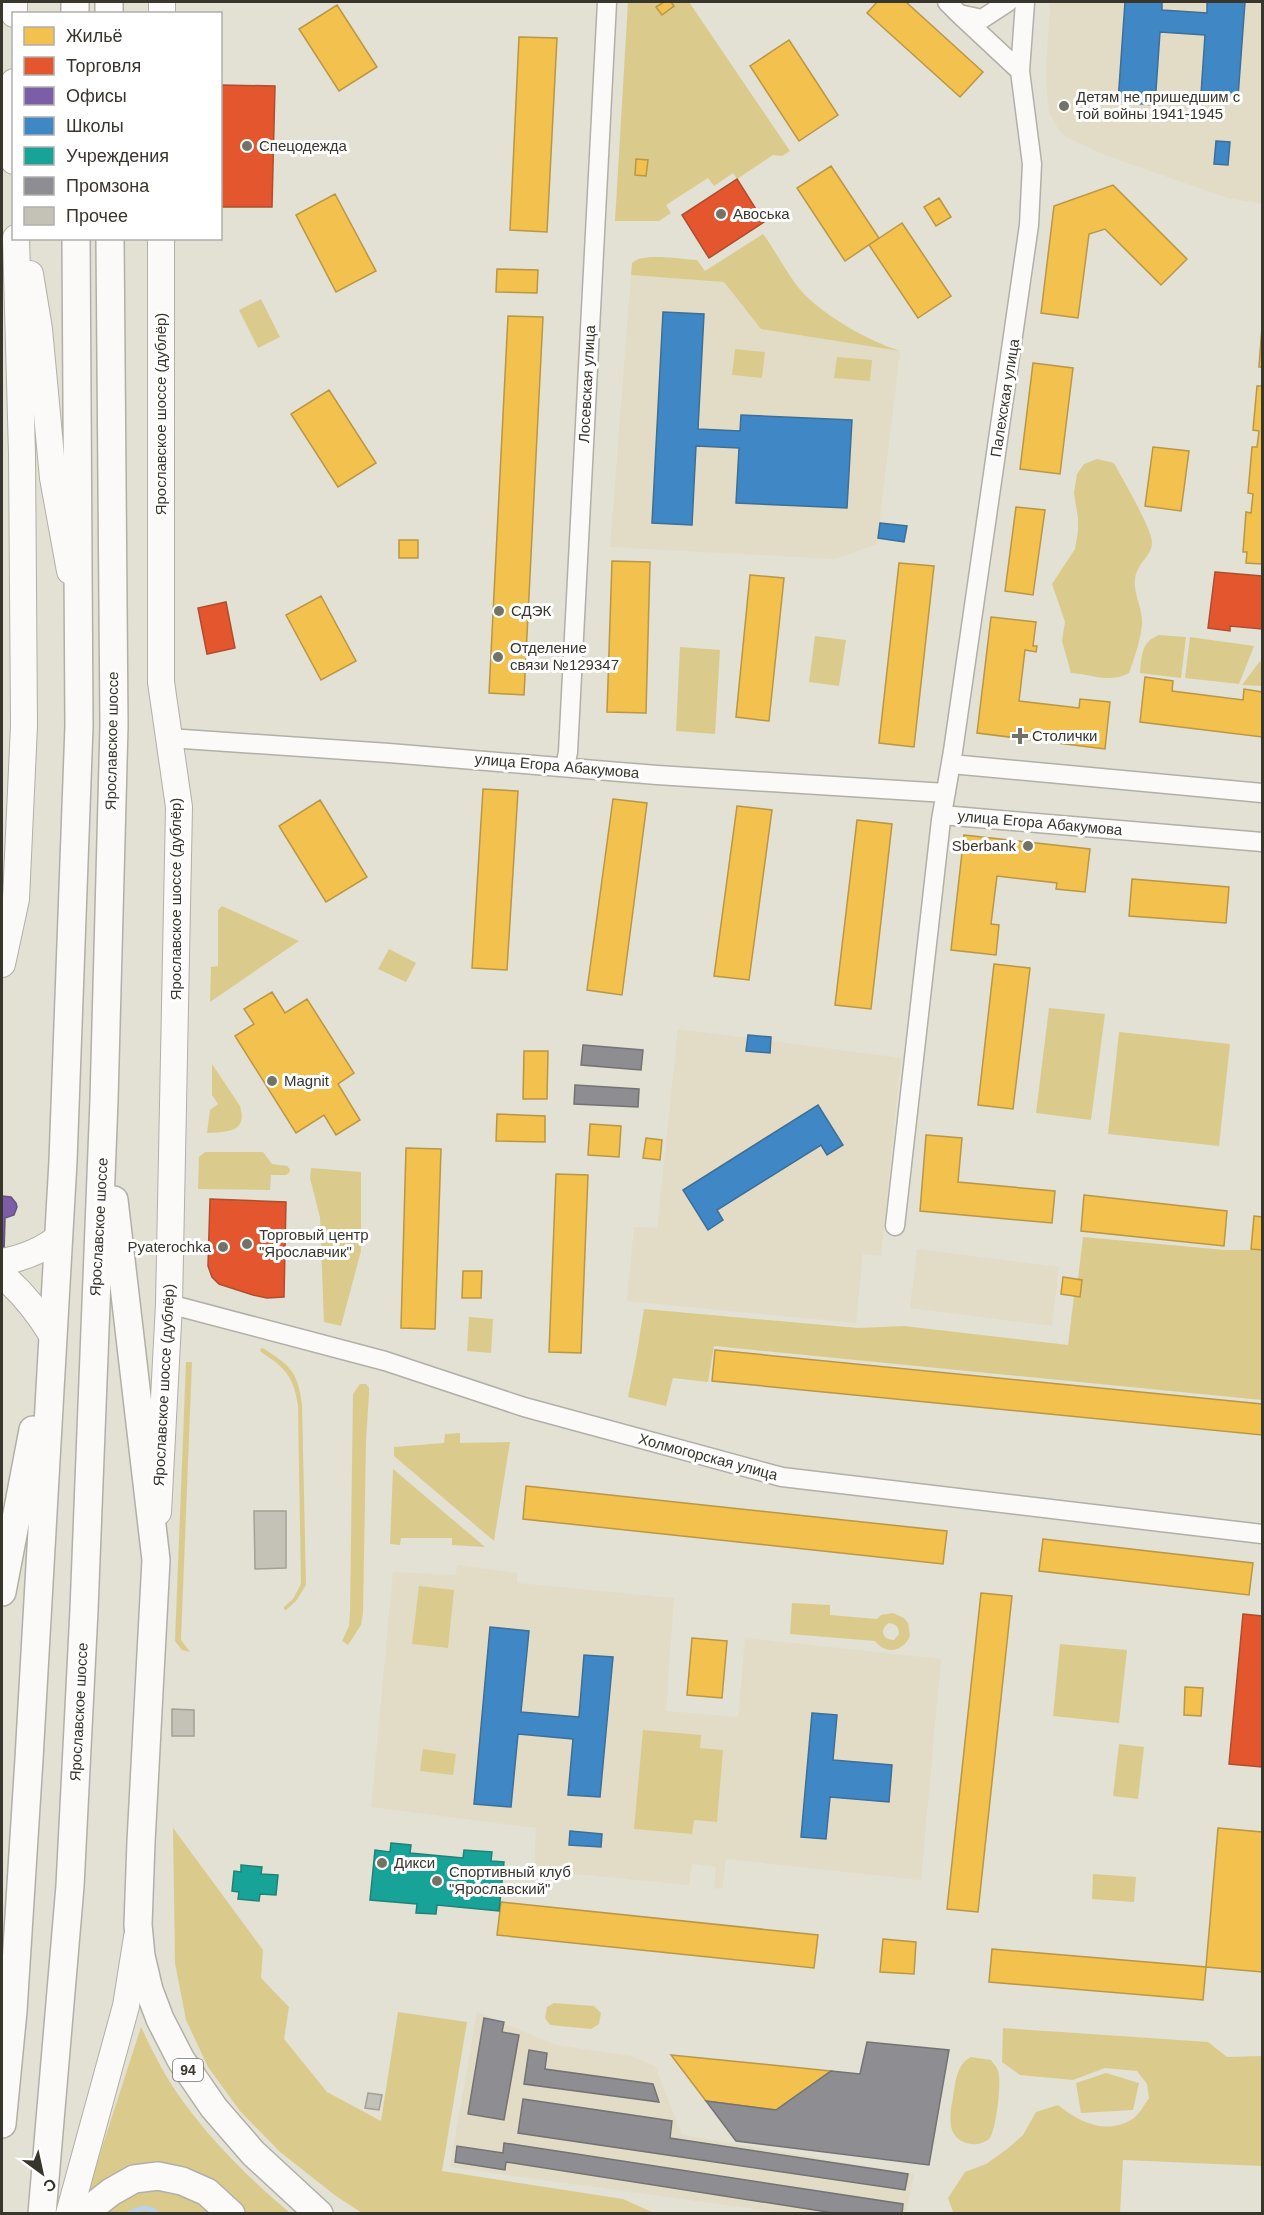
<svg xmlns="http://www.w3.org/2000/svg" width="1264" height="2215" font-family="Arial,sans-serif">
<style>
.built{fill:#e2dcc7}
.green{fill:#dacb8d;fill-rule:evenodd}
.homes{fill:#f2c14e;stroke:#ba9744;stroke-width:1.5}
.shops{fill:#e4572e;stroke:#b04d2e;stroke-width:1.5}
.offices{fill:#7b5ea7;stroke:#675282;stroke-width:1.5}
.schools{fill:#3f88c5;stroke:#3d6f97;stroke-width:1.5}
.public{fill:#17a398;stroke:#218278;stroke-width:1.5}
.industry{fill:#8d8d92;stroke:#747374;stroke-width:1.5}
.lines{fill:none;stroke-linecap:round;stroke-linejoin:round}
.stream{stroke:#b8d1ee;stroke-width:5}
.building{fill:#c4c1b7;stroke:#a3a097;stroke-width:1.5}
.street-casing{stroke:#b2afa6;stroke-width:21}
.secondary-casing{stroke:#b2afa6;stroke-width:28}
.primary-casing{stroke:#b2afa6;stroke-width:30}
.street{stroke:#fbfaf9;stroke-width:18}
.secondary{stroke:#fbfaf9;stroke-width:26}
.primary{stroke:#fbfaf9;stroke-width:27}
.poi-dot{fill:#747167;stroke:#fff;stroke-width:2}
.labels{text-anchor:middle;stroke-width:6;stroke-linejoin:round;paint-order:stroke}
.shield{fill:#fff;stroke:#74726c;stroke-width:1.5}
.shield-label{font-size:14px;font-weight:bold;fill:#38352d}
.poi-label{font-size:15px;fill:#38352d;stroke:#fff;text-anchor:start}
.street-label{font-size:15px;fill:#38352d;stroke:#fff}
</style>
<rect width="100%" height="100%" fill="#e3e0d4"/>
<path class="built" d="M1050,2h212v202l-34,-6 -121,-42 -41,-19 -8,-8 -9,-17 -2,-18 -1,-22z
M631,275l93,7 37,47 139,22 -23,193 -42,15 -225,-12z
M678,1029l70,9 -1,13 22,2 2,-12 130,17 -20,198 -18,-2 -7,69 -229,-22 7,-74 23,1z
M917,1249l142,18 -7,59 -142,-18z
M457,1565l60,8v10l157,15 -8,113 72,6 7,-79 196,21 -20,221 -195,-21 -4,30 -8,-1 2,-21 -24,-3 -3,21 -155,-15 2,-42 -165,-21 22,-235 63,3z
M477,2012l79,33 74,11 25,10 27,69 232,39 -8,39 -114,1 -342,-47z"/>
<path class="green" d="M628,2h61l101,149 -8,5 -9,-1 -36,24 -4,-6 -19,13 -6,-8 -42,27 5,8 -12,8h-44z
M763,234c15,20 25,43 42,61 23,23 64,46 95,56l-139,-22 -37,-47 -93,-7 1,-12c10,-11 49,-4 65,-3l8,11z
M261,299l19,38 -22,11 -19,-38z
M735,349l30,3 -3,26 -30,-3z
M837,357l35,3 -2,21 -36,-3z
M1097,459l17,4c9,17 37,64 38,79 0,15 -15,20 -17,37 -2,15 8,30 7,45 -1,15 -8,35 -13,49 -20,11 -37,1 -58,0l-9,-32 3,-19 -13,-38 23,-35 3,-18v-13l-4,-25 3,-19 7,-10z
M1159,635l27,2 -5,41 -41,-5c2,-18 1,-31 19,-38z
M815,636l31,4 -7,46 -30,-4z
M1190,637l64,9 -15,38 -54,-6z
M680,647l40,3 -5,84 -39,-3z
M1260,661l2,3v22l-20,-1z
M222,906l77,35 -89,61 1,-35 7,-1v-56z
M389,949l27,14 -10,19 -28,-13z
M1049,1008l56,6 -14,106 -55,-7z
M1119,1032l111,12 -11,102 -111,-12z
M212,1064l28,42c8,27 -13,26 -33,27l3,-23 8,-6 -6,-9z
M205,1152h58l9,12 15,2 3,3 -1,4 -3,2h-15l-1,15 -72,-1 1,-32z
M311,1168l50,4v79l-20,75 -17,-4 -4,-105 -10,-39z
M1083,1237l142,13h37v150l-548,-54 -6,36 -35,-4 -7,28 -38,-9 8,-39 8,-49 214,19 46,-2 164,19 6,-49h6l2,-16 -4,-1z
M469,1317l24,2 -2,34 -24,-2z
M263,1348c28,19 34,22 39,56l4,181 -10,16 -10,9 -2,-1v-2l9,-8 8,-15 -3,-179c-5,-30 -13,-37 -37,-53l-1,-3z
M186,1362h6l-11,278 9,12 -8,-2 -7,-9z
M360,1384h6l3,4v6l-3,47 -3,172 -2,12 -13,20 -6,-4 7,-15 1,-14 3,-218z
M460,1433v10l50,-1 -16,99 -100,-85v-9l50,-4 1,-9z
M393,1469l92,78 -33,-2v-7h-51l-1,7 -10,-1z
M419,1586l35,4 -6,58 -36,-4z
M792,1603l38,2v10l47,4 4,-4 12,-2 11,5 4,5 2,13c-7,16 -24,19 -35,5l-85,-7zM889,1623c7,1 10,4 10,11l-5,6c-12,0 -15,-11 -5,-17z
M1060,1644l67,6 -8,73 -66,-7z
M643,1730l58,5 -1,13 23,2 -6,72 -23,-2 -2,14 -58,-5z
M1119,1744l25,3 -6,52 -25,-3z
M423,1749l33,5 -3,21 -33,-4z
M173,1828l90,122 -2,28 28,29 -5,32 43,53 54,29 17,-109 69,10 -25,149 181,28 31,14h-292l-26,-17 -56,-44 -40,-41 -32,-44 -22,-47 -11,-57z
M1093,1874l43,3 -2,25 -42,-3z
M554,2003l40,3 7,7 -2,11 -8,5 -41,-4 -5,-7 2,-11z
M141,2027c12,25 24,50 41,73 31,43 68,79 108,113h-44l-55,-40 -105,24z
M1003,2028l205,14 19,15 35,-1v110l-139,-6 -3,53h-164l-3,-1 -5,-14 17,-26 21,-8 20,-14 17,-15 13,-23 22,-7c21,17 47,30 73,15 7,-4 13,-15 18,-22l-2,-14 -10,-13 -32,-3 -32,12 -53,-5 -18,-13z
M971,2057l20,3c2,3 6,7 7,11 4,9 -2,62 -9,68 -5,4 -12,6 -17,5 -26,-3 -23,-27 -19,-47 3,-16 3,-32 18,-40z
M1106,2073l33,10 -6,27 -52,3 -5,-30z
M134,2188l44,1 40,25h-119z"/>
<path class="homes" d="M664,2h7l3,4 -12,9 -6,-8z
M877,2h29l77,70 -23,25 -93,-84z
M337,5l40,62 -38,24 -40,-62z
M519,37l38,1 -10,194 -37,-2z
M789,40l49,75 -39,26 -49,-75z
M636,159l12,1 -2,16 -11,-1z
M831,166l48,72 -34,23 -48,-73z
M1113,185l74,74 -26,26 -56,-56 -16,5 -11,84 -37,-5 13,-107z
M335,194l41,77 -40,21 -40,-77z
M939,198l12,19 -15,9 -12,-19z
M902,223l49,73 -33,22 -49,-73z
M497,269l41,1 -1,23 -41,-1z
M508,316l35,1 -19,378 -35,-2z
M1262,327v40h-3z
M1033,363l40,5 -13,106 -40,-5z
M1262,377v187l-16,-1 1,-11h-4l3,-40 5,1 2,-19 -5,-1 4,-46h5l2,-16 -6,-1 4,-44h5z
M329,390l47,73 -38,24 -47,-73z
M1153,447l36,4 -8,60 -36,-5z
M1016,507l29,3 -12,85 -28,-4z
M399,540h19v18h-19z
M612,561l38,1 -4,151 -39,-1z
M899,563l35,3 -20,181 -35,-4z
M750,575l34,3 -15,143 -33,-4z
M321,596l35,65 -35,19 -35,-65z
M991,617l45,5 -3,24h4l-1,6 -11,-2 -6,51 60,7 1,-9 30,3 -5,47 -128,-16z
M1145,677l28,4 -1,10 71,9 1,-11 18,3v45l-122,-15z
M483,789l35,2 -11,179 -35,-2z
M613,799l34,4 -25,192 -35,-5z
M320,800l47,77 -41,25 -47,-76z
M737,806l35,4 -23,170 -35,-4z
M857,820l35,4 -21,185 -36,-4z
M964,835l126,14 -5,43 -29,-3 1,-6 -60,-7 -6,48 8,1 -3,30 -45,-5z
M1132,879l97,8 -3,36 -97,-7z
M994,964l36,4 -17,141 -35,-4z
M272,992l13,21 22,-14 47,74 -16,11 22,36 -24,15 -12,-20 -28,18 -61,-97 19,-12 -10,-15z
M524,1051h24l-1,48h-24z
M497,1114l48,2v26l-49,-1z
M590,1124l31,2 -2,31 -31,-2z
M926,1135l36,3 -4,44 97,9 -3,32 -132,-12z
M646,1138l16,2 -2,20 -17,-2z
M406,1148l35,1 -6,180 -34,-1z
M556,1174l32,1 -7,178 -32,-1z
M1084,1195l143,16 -3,35 -143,-15z
M1254,1216l8,1v33l-11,-1z
M463,1271h19l-1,27h-19z
M1063,1277l19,3 -2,17 -19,-3z
M715,1350l547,54v31l-550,-54z
M526,1486l421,45 -4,33 -420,-45z
M1043,1539l210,24 -4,32 -210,-24z
M981,1593l31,3 -34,316 -31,-3z
M692,1638l35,3 -5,57 -35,-3z
M1185,1687l18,1 -2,28 -17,-1z
M1218,1828l44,4v140l-56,-5z
M501,1902l317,33 -4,33 -317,-33z
M883,1939l33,3 -2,32 -34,-2z
M992,1949l214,18 -3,33 -214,-18z
M671,2055l160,16 -55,39 -70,-9z"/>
<path class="shops" d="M220,85l55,1 -3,121h-52z
M737,179l27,43 -55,36 -27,-43z
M1215,572l47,4v53l-32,-3v5l-22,-3z
M226,602l9,46 -28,6 -9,-46z
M210,1199l76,3 -2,95 -17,1 -14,-3 -34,-11 -7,-7 -4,-11z
M1243,1614l19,2v151l-33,-3z"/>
<path class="offices" d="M2,1196l9,1 5,6 1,4 -3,8 -9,3 -1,34h-2z"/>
<path class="schools" d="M1125,2h37v8l45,3v-11h38l-7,95 -37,-3 4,-59 -45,-3 -5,73 -37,-3z
M1216,141l14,1 -2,23 -14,-1z
M663,312l41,2 -6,115 42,2 1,-16 111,5 -5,88 -111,-5 3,-55 -43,-2 -4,79 -40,-2z
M880,523l27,3 -3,16 -26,-4z
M748,1035l23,2 -1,16 -24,-2z
M818,1105l25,40 -16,10 -6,-10 -104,65 6,10 -15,10 -25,-40z
M490,1627l39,4 -8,81 58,5 5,-62 29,2 -13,140 -32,-2 5,-56 -55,-5 -7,73 -37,-3z
M812,1713l25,2 -4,45 59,5 -3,37 -59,-5 -4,42 -25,-2z
M570,1831l32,3 -1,13 -32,-2z"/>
<path class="public" d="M391,1843l20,2 -1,8 53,5 1,-8 28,2 -1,9 13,1 -5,49 -62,-6 -1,9 -20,-1 1,-9 -47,-4 5,-50 15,2z
M241,1865l21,2 -1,7 17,1 -2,20 -16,-1 -1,7 -21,-2 1,-7 -7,-1 2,-20 7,1z"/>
<path class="industry" d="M583,1045l60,5 -2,20 -60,-5z
M575,1085l64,4 -1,18 -64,-3z
M484,2018l20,4 -2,10 17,3 -15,85 -36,-6z
M867,2042l82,8 -20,115 -193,-24 -30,-40 70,9 55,-39 29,3z
M529,2050l18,3 -2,16 108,15 6,18 -135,-18z
M523,2099l149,22 -2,17 238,36 -3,16 -387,-57z
M504,2143l399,61 -1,10h-62l-334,-52 -1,8 -50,-8 2,-16 46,7z"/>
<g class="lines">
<path class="stream" d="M128,2214c12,-6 19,-9 30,0"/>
</g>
<path class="building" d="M254,1511h32v57l-31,1z
M172,1709l22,1v26h-22z
M368,2093l14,2 -3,15 -14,-2z"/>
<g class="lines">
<g class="street-casing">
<path id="street" d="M947,2l12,12 23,5 26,-17
M959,14l61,57
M169,738l220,15 268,22 289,18
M951,764l311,29
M565,767l3,-15 39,-750
M942,815l320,27
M895,1226l46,-406 12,-69 76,-526 3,-61 -12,-93 5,-69
M169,1304l216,57 139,46 258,70 480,57"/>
</g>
<g class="secondary-casing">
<path id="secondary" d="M14,2v12
M162,14v-12
M14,82v79
M30,274l9,55 14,149 17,93
M2,964l14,-65 8,-173 -2,-273 -6,-215
M2,1262c21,-4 40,-11 57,-25
M2,1275c20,17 36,37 50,60
M158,1512l11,-208 10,-497 -18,-125v-444
M69,2214l57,-208 11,-69"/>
</g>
<g class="primary-casing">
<path id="primary" d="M75,2v12
M109,14v-12
M114,1200l42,360 -15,282 -3,83 3,31 8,34 11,29 21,41 33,48 39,45 66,61
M2,1592l31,-162
M2,2124l11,-113 16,-252 34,-598 16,-435 -3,-488
M42,2214l28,-328 14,-276 20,-510 10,-374 -4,-488
M83,2214l28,-22 23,-13 24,-3 24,5 25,11 24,22"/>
</g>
<use href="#street" class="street"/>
<use href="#secondary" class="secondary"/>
<use href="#primary" class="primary"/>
</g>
<g class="poi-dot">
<circle cx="1064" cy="106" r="6"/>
<circle cx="247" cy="146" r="6"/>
<circle cx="721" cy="214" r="6"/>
<circle cx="499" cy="611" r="6"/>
<circle cx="498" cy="657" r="6"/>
<path d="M1017 727h6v6h6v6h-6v6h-6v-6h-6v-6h6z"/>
<circle cx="1028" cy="846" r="6"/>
<circle cx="272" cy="1081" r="6"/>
<circle cx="247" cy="1244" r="6"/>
<circle cx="223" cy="1247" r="6"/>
<circle cx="382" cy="1863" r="6"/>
<circle cx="437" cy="1881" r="6"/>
</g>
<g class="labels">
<rect class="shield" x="173" y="2059" width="30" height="22" rx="4.5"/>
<g class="shield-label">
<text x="188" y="2075">94</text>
</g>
<g class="poi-label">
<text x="1076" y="102">Детям не пришедшим с<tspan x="1076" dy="17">той войны 1941-1945</tspan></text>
<text x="259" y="151">Спецодежда</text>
<text x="733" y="219">Авоська</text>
<text x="511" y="616">СДЭК</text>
<text x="510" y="653">Отделение<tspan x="510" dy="17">связи №129347</tspan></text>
<text x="1032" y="741">Столички</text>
<text x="1016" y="851" text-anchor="end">Sberbank</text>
<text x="284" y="1086">Magnit</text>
<text x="259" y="1240">Торговый центр<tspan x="259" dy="17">"Ярославчик"</tspan></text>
<text x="211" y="1252" text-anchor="end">Pyaterochka</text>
<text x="394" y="1868">Дикси</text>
<text x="449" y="1877">Спортивный клуб<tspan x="449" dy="17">"Ярославский"</tspan></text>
</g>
<g class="street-label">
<text transform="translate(587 384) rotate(-87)" y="5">Лосевская улица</text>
<text transform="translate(1005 398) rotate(-81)" y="5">Палехская улица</text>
<text transform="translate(161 414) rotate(-90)" y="5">Ярославское шоссе (дублёр)</text>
<text transform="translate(112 741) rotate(-89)" y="5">Ярославское шоссе</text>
<text transform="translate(557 766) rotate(5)" y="5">улица Егора Абакумова</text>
<text transform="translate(1040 823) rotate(5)" y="5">улица Егора Абакумова</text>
<text transform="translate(176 899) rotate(-90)" y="5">Ярославское шоссе (дублёр)</text>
<text transform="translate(99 1227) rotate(-87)" y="5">Ярославское шоссе</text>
<text transform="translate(164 1385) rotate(-87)" y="5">Ярославское шоссе (дублёр)</text>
<text transform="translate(708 1457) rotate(15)" y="5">Холмогорская улица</text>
<text transform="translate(79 1712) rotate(-87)" y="5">Ярославское шоссе</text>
</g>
</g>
<rect width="1264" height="2215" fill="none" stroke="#38352d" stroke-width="6"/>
<rect x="12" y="12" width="210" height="228" fill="#ffffff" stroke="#afaeab" stroke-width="1.5"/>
<rect x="24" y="27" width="30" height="18" fill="#f2c14e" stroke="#afaeab" stroke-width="1.5"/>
<text x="66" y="42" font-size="18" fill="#38352d">Жильё</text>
<rect x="24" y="57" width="30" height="18" fill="#e4572e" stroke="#afaeab" stroke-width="1.5"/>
<text x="66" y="72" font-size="18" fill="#38352d">Торговля</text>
<rect x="24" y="87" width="30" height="18" fill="#7b5ea7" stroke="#afaeab" stroke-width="1.5"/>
<text x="66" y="102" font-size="18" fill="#38352d">Офисы</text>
<rect x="24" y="117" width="30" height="18" fill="#3f88c5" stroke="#afaeab" stroke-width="1.5"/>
<text x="66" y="132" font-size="18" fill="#38352d">Школы</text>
<rect x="24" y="147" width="30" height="18" fill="#17a398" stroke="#afaeab" stroke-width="1.5"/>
<text x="66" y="162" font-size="18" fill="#38352d">Учреждения</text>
<rect x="24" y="177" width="30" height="18" fill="#8d8d92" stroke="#afaeab" stroke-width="1.5"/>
<text x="66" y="192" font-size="18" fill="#38352d">Промзона</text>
<rect x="24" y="207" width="30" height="18" fill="#c4c1b7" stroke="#afaeab" stroke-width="1.5"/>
<text x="66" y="222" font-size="18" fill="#38352d">Прочее</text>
<g transform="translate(42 2173) rotate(147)" stroke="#ffffff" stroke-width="4.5" paint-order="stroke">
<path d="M0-4.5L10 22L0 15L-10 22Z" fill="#38352d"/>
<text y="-9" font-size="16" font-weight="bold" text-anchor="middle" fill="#38352d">С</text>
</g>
</svg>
